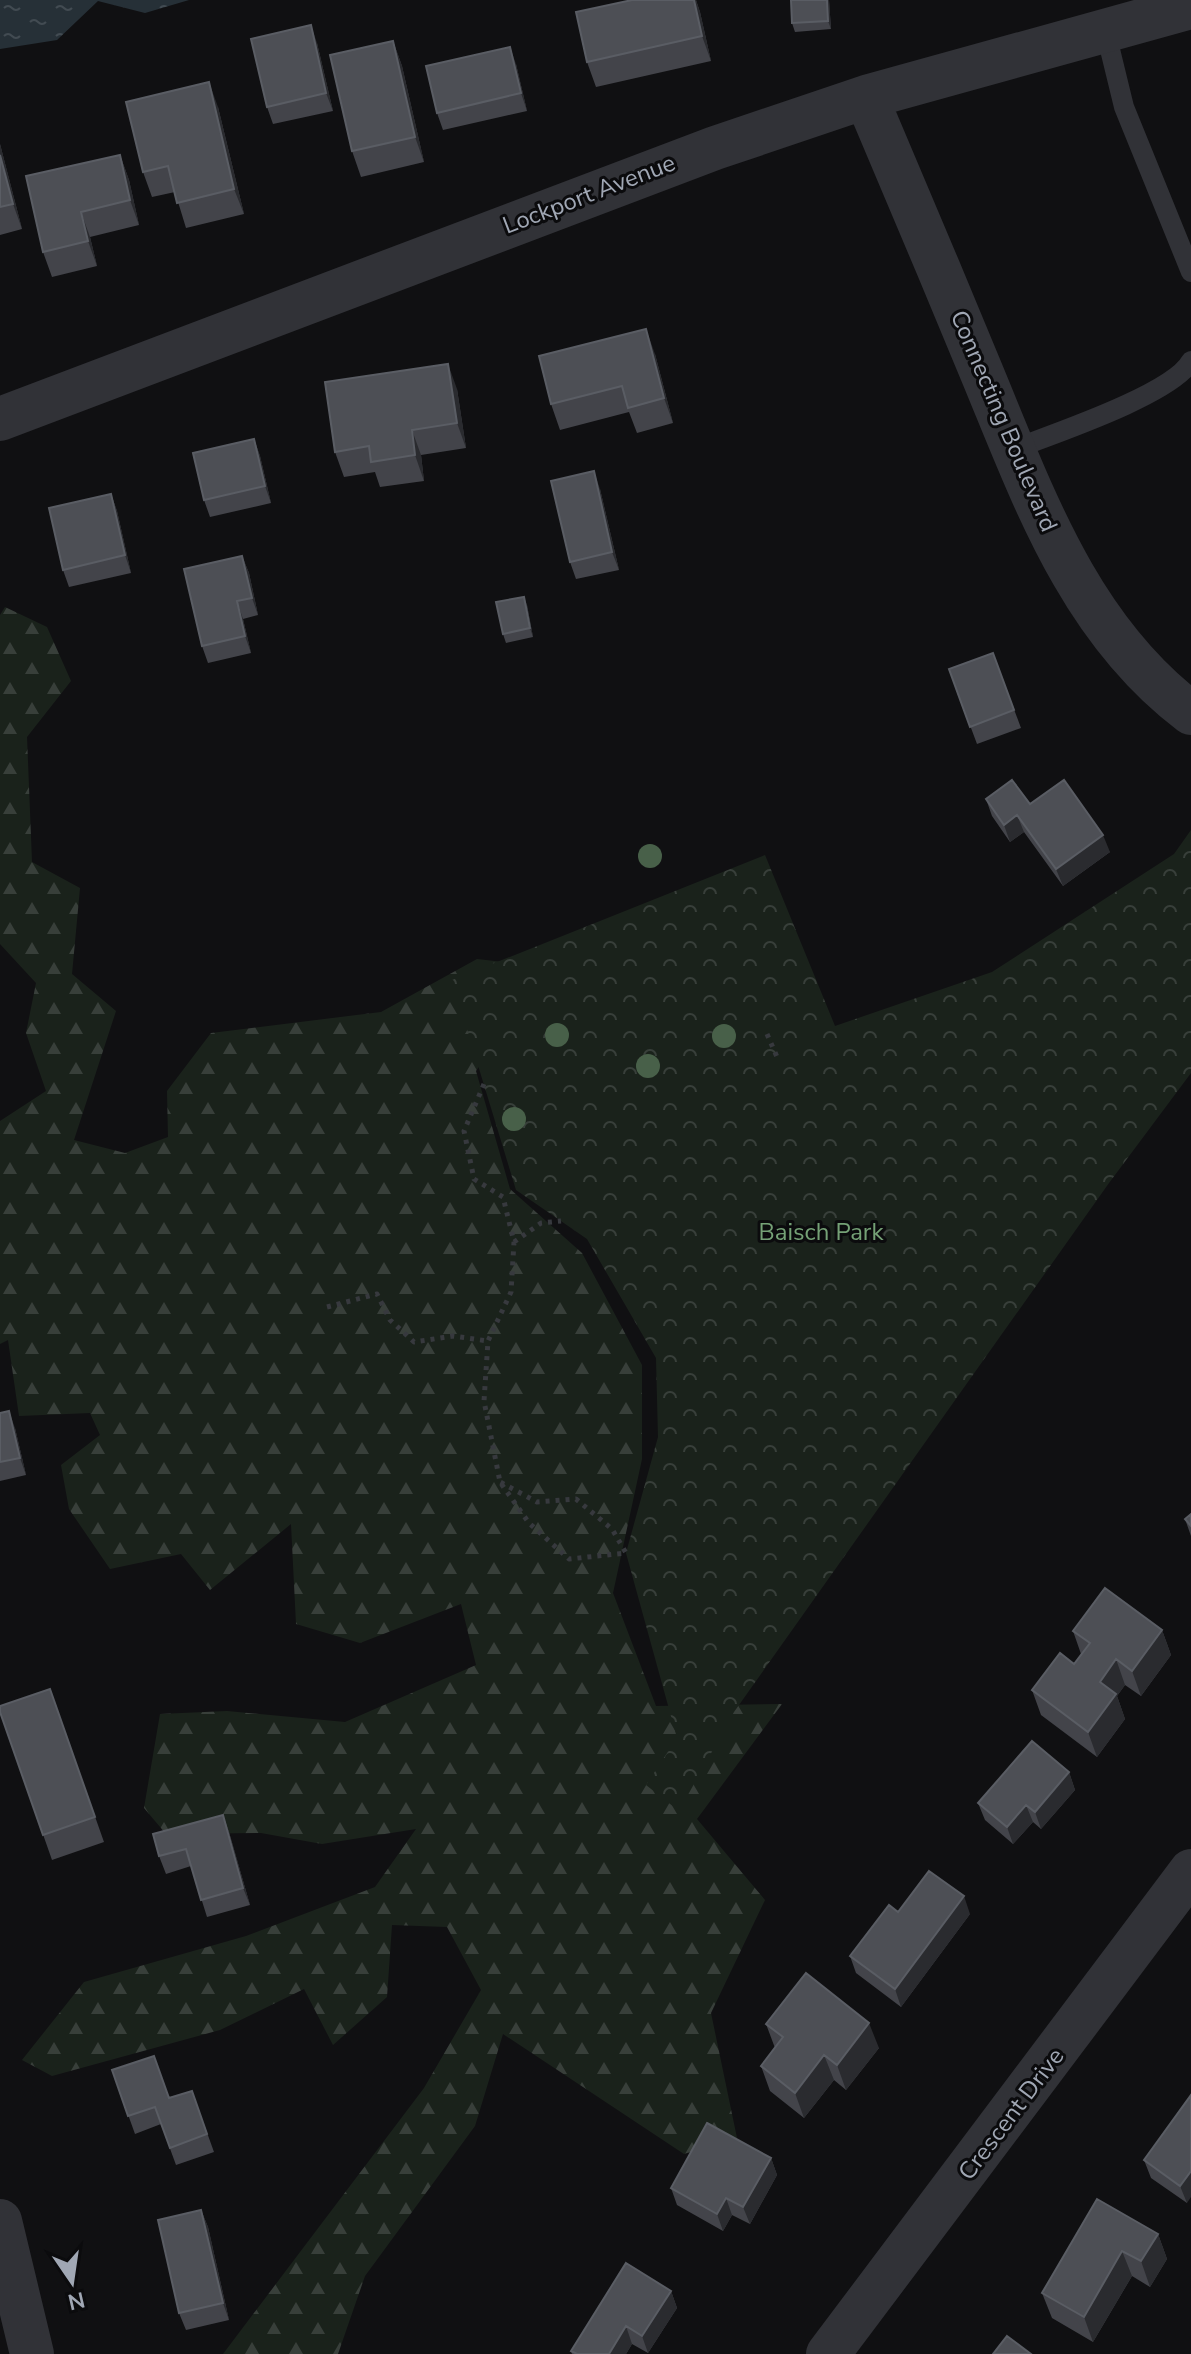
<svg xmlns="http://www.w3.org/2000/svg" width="1191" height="2354" font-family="'Nunito Sans',sans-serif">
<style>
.forest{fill:url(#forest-firs)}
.park{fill:url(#park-crowns)}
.water{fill:url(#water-ripples)}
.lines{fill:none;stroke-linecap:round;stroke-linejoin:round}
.path{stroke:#37393e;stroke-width:5;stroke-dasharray:4 6;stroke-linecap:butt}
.service{stroke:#313237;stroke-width:20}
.tertiary{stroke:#313237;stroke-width:44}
.tree{fill:#486049}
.wall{fill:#43444a}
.shaded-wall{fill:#2a2b2f}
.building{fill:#4d4f55;stroke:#5a5d64;stroke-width:2}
.labels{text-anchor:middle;stroke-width:6;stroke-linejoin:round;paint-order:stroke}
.street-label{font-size:24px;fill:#a0a7b4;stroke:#0b0b0d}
.park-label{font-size:24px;fill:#75a176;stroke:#0b0b0d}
</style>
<defs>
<pattern id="forest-firs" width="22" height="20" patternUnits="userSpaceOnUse" patternTransform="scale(2)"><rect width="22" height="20" fill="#1a221b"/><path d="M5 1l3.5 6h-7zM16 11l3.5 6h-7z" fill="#383f3a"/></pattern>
<pattern id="park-crowns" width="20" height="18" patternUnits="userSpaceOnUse" patternTransform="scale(2)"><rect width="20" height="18" fill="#1a221b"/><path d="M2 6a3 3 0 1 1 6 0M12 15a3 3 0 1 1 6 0" fill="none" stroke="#383f3a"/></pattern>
<pattern id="water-ripples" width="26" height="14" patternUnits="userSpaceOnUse" patternTransform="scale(2)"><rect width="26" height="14" fill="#263037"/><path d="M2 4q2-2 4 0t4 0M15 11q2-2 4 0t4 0" fill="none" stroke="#424b52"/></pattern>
</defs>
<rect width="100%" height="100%" fill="#101012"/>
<path class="forest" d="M5,607l42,20 24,54 -44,56 5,125 48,26 -8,86 44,37 -42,129 51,13 43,-16 -1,-46 44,-58 170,-21 96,-53 70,8 -71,104 34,118 72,64 60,112v94l-29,134 43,113 126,-2 -85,115 68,81 -54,113 26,125 -53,16 -181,-120 -28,92 -110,150 -27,78h-115l201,-266 57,-98 -34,-63 -55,-2 -5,72 -54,48 -29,-56 -84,41 -168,46 -30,-16 62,-78 162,-46 129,-49 41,-58 -94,15 -61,-11 -95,1 -22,-26 16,-94 67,-3 118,11 131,-57 -15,-61 -101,39 -64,-19 -5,-100 -81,66 -29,-36 -71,15 -41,-60 -8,-44 39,-30 -10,-22 -71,3 -11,-76 -8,4v-223l46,-30 -20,-58 10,-50 -36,-39v-329z"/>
<path class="park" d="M1191,830v243l-82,110 -375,529 -55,99 -33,-26 31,-47 -51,-185 32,-116 -2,-79 -69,-119 -71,-49 -64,-210 313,-125 70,171 157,-54 182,-118z"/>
<path class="water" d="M0,0h189l-44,13 -47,-12 -41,39 -57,9z"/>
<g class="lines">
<path class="path" d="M767,1034l10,23
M484,1084l-20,47 10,48 29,18 11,45 -3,50 -23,49 -4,60 16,81 29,41 40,36 57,-6 -14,-24 -36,-30 -39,3 -37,-20
M514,1242l27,-19 20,-2
M327,1307l50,-13 13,26 24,22 39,-6 35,5"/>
<path class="service" d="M1105,29l19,78 67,165
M1014,449c39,-15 159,-55 177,-88"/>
<path class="tertiary" d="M866,97c38,90 76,179 113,269 53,127 98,261 212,347
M0,419l715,-271 151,-51 325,-90
M0,2221l32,133
M828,2354l363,-483"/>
</g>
<g class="tree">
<circle cx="650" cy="856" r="12"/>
<circle cx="557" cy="1035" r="12"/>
<circle cx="724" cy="1036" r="12"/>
<circle cx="648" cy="1066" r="12"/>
<circle cx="514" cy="1119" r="12"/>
</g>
<path class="wall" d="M632,0h64l4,12 11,49 -115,26 -9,-25z
M829,0l2,29 -36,3 -3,-9z
M393,41l9,25 22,96 -63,15 -9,-26z
M317,43l16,68 -60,13 -6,-17z
M516,64l11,47 -84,19 -6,-17z
M218,107l26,107 -58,14 -11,-36 -23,5 -9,-25z
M0,144l22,85 -22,6z
M120,155l9,25 10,45 -49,12 7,29 -45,11 -9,-25z
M655,354l18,69 -36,10 -8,-21 -69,18 -9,-26z
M457,389l9,59 -45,7 3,26 -44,6 -5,-15 -31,5 -9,-25z
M254,439l6,17 11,47 -61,14 -6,-17z
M600,489l19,81 -43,9 -6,-17z
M111,494l6,17 14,62 -62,14 -6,-17z
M242,556l7,17 9,42 -15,4 8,34 -43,10 -6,-17z
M527,605l6,32 -27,6 -3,-9z
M993,653l28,75 -44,16 -28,-75z
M986,799l44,5 80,48 -47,34 -39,-54 -14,10 -18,-26z
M0,1413l15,15 11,47 -26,6z
M1191,1514v22l-6,-17z
M1162,1630l9,25 -30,41 -16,-11 -8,11 8,23 -28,38 -56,-42 -9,-25 42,-26 7,-10 -8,-23z
M50,1689l54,153 -52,18 -52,-148z
M1069,1772l6,18 -34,39 -8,-7 -20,22 -28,-24 -7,-17z
M223,1815l6,17 21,73 -43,12 -16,-51 -25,8 -7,-18z
M970,1914l-69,93 -45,-34 -6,-17z
M766,2024l113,24 -33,42 -12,-10 -30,38 -34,-27 -9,-25 14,-18z
M112,2070l57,28 23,-7 22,61 -38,13 -15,-41 -26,10z
M1191,2095l-4,108 -36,-25 -7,-18z
M771,2158l6,17 -27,49 -18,-9 -9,16 -46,-26 -6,-17z
M201,2210l7,17 21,93 -43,10 -7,-17z
M1158,2234l9,25 -17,28 -18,-11 -39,66 -41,-24 -10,-25z
M671,2291l6,17 -29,45 -16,-9 -6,10h-54l-1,-3z"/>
<path class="shaded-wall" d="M694,0h2l4,12 11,49 -9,-25z
M827,0h2l2,29 -3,-8z
M311,25l6,18 16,68 -7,-18z
M393,41l9,25 22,96 -9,-25z
M510,47l6,17 11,47 -6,-18z
M209,82l9,25 26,107 -10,-25z
M0,144l22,85 -9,-25 -13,-49z
M120,155l9,25 10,45 -9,-25z
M81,212l9,25 7,29 -9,-25z
M646,329l9,25 18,69 -9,-25z
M448,364l9,25 9,59 -9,-25z
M412,430l9,25 3,26 -9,-26z
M254,439l6,17 11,47 -6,-17z
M594,471l6,18 19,81 -7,-18z
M111,494l6,17 14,62 -6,-18z
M242,556l7,17 9,42 -6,-17z
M524,597l3,8 6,32 -3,-9z
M237,601l6,18 8,34 -6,-17z
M1017,815l7,17 -14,10 -6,-17z
M1103,835l7,17 -47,34 -7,-17z
M9,1411l6,17 11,47 -6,-17z
M1162,1630l9,25 -30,41 -9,-25z
M1116,1659l9,26 -8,11 8,23 -28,38 -9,-25 12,-50z
M1069,1772l6,18 -34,39 -6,-17z
M1026,1805l7,17 -20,22 -6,-17z
M223,1815l6,17 21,73 -7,-17z
M964,1896l6,18 -69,93 -6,-18z
M869,2023l10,25 -33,42 -9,-25z
M824,2055l10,25 -30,38 -9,-25z
M771,2158l6,17 -27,49 -7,-17z
M1191,2171v26l-4,6 -7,-17z
M726,2198l6,17 -9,16 -6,-17z
M201,2210l7,17 21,93 -6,-17z
M1158,2234l9,25 -17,28 -9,-26z
M1122,2251l10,25 -39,66 -9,-25z
M671,2291l6,17 -29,45 -6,-17z
M626,2326l6,18 -6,10h-17z"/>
<path class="building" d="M632,0h62l8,36 -115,26 -11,-50z
M791,0h36l1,21 -36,2z
M311,25l15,68 -59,14 -16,-68z
M393,41l22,96 -63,14 -22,-96z
M510,47l11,46 -84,20 -11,-47z
M209,82l25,107 -57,14 -9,-37 -25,6 -17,-70z
M0,155l13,49 -13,3z
M120,155l10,45 -49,12 7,29 -45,11 -17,-76z
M646,329l18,69 -36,10 -6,-22 -71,18 -12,-48z
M448,364l9,59 -45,7 3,25 -44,7 -2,-16 -34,6 -10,-70z
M254,439l11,47 -61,14 -11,-47z
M594,471l18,81 -42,10 -19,-81z
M111,494l14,61 -62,15 -14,-62z
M242,556l10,42 -15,3 8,35 -43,10 -18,-77z
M524,597l6,31 -27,6 -7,-32z
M993,653l21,57 -44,17 -21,-58z
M1012,780l18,24 34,-24 39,55 -47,34 -39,-54 -13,10 -18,-26z
M9,1411l11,47 -20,4v-49z
M1191,1514v12l-6,-7z
M1105,1588l57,42 -30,41 -16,-12 -16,23 16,12 -28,38 -56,-42 28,-37 14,11 16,-21 -17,-12z
M50,1689l45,128 -52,18 -43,-123v-6z
M1032,1741l37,31 -34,40 -9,-7 -19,22 -29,-24z
M223,1815l20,73 -42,12 -15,-51 -27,7 -6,-22z
M929,1871l35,25 -69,93 -45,-33 39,-51 9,7z
M806,1973l63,50 -32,42 -13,-10 -29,38 -34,-27 22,-29 -17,-13z
M154,2056l15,42 23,-7 15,43 -37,14 -15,-41 -27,9 -16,-46z
M1191,2095v76l-11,15 -36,-26z
M707,2123l64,35 -28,49 -17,-9 -9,16 -46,-26z
M1097,2199l61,35 -17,27 -19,-10 -38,66 -42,-24z
M201,2210l22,93 -44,10 -21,-93z
M626,2263l45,28 -29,45 -16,-10 -17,28h-32l-6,-3z
M1007,2336l24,18h-38z"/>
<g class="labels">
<g class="street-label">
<text transform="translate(589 194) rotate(-21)" y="8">Lockport Avenue</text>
<text transform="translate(1004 421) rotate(67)" y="8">Connecting Boulevard</text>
<text transform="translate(1011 2114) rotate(-53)" y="8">Crescent Drive</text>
</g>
<g class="park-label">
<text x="821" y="1240">Baisch Park</text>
</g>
</g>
<g transform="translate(72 2282) rotate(167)" stroke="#0b0b0d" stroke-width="6" paint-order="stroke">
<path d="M0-6L14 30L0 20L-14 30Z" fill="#a0a7b4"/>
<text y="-12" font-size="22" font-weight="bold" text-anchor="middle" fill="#a0a7b4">N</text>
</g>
</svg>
